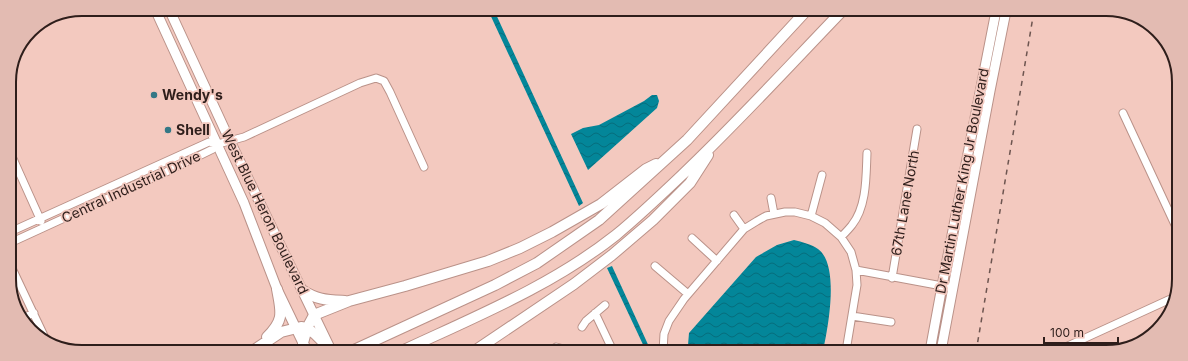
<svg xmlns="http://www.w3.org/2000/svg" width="1188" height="361" font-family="Inter,sans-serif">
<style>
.water{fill:url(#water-waves)}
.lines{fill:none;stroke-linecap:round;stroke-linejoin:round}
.minor-casing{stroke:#ba9289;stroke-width:9}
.major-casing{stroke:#ba9289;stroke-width:11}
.highway-casing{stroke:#ba9289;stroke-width:12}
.minor{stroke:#fff;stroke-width:7}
.major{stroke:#fff;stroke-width:9}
.highway{stroke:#fff;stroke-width:10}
.rail{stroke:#6d5550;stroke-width:1.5;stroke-dasharray:5 5;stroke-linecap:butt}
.poi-dot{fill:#337886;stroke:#f3c9bf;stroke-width:1.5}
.labels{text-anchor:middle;stroke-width:3.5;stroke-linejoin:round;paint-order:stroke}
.poi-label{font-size:14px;font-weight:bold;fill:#2e1e1b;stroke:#f3c9bf;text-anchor:start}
.street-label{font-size:14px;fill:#2e1e1b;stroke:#f3c9bf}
.rim{fill:none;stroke:#2e1e1b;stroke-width:2}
</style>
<defs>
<pattern id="water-waves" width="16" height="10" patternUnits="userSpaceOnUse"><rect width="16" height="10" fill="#038699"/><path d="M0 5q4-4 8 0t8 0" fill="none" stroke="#056d7c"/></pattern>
</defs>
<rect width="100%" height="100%" fill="#f3c9bf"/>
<path class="water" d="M488,10h6l89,193 -4,3z
M652,95h5l2,6 -2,7 -69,62 -17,-36 12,-6 16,-3 45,-24z
M794,240c8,2 17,4 24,9 22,16 10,79 5,102h-134l-1,-6 1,-12 67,-76 21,-12z
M612,266l39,85h-5l-39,-83z"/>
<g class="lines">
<g class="minor-casing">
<path id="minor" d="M1123,113l54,116
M10,152l31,69
M771,198l3,16
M734,215l10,14
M811,216l11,-41
M10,232l199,-90 9,2
M841,237c4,-4 8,-8 11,-12 15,-19 14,-49 15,-72
M692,238l25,23
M10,243l98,-45 22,-11 28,-11 55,-27 5,-5 26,-7 116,-54 16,-5 8,3 6,11 34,75
M10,264l36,76
M655,266l33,28
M856,270l97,18
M892,278l25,-149
M595,313l18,38
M852,316l39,6
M23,318l11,-5
M582,327l4,-6 19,-16
M1059,350l118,-54
M551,351l5,-4 4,1 4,3
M663,351l1,-17 5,-13 15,-22 60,-70 13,-8 9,-5 19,-4h10l16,4 14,7 16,14 10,15 5,18 1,15 -11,66"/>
</g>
<g class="major-casing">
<path id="major" d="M155,9l89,194 33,86 26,54
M169,9l61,132 99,205
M930,351l12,-65 54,-275
M941,351l49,-260 16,-80"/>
</g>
<g class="highway-casing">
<path id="highway" d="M302,290c15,10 25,10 43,11
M267,337c18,-18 14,-25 10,-48
M254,350l27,-18 20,-5 6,1 8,6 16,16
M306,350l-3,-7 4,-15 7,-13 35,-14 56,-15 83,-25 32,-13 32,-16 49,-28 45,-35 10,-5
M354,350l141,-65 42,-22 62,-43 88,-80 119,-129
M404,350c73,-34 149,-65 212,-115 23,-19 44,-39 65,-59 56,-53 108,-110 161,-165
M476,350l98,-66 38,-29 41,-35 37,-37 18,-28"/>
</g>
<use href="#minor" class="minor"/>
<use href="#major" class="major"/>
<use href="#highway" class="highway"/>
<path class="rail" d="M976,352l58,-341"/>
</g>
<g class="poi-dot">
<circle cx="154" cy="95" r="4"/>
<circle cx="168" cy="130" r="4"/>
</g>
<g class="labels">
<g class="poi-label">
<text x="162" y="100">Wendy's</text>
<text x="176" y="135">Shell</text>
</g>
<g class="street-label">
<text transform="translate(962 181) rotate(-79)" y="5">Dr Martin Luther King Jr Boulevard</text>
<text transform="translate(131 187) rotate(-25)" y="5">Central Industrial Drive</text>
<text transform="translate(905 203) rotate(-80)" y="5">67th Lane North</text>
<text transform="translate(265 212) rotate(64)" y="5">West Blue Heron Boulevard</text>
</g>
</g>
<path d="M0 0H1188V361H0ZM82 16H1106A66 66 0 0 1 1172 82V279A66 66 0 0 1 1106 345H82A66 66 0 0 1 16 279V82A66 66 0 0 1 82 16Z" fill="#e3bbb2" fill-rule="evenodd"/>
<path class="rim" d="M82 16H1106A66 66 0 0 1 1172 82V279A66 66 0 0 1 1106 345H82A66 66 0 0 1 16 279V82A66 66 0 0 1 82 16Z"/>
<path d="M1044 337v6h74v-6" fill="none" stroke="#2e1e1b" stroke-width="2"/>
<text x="1050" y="337" font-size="12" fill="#2e1e1b" stroke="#f3c9bf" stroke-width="3" paint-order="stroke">100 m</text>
</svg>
